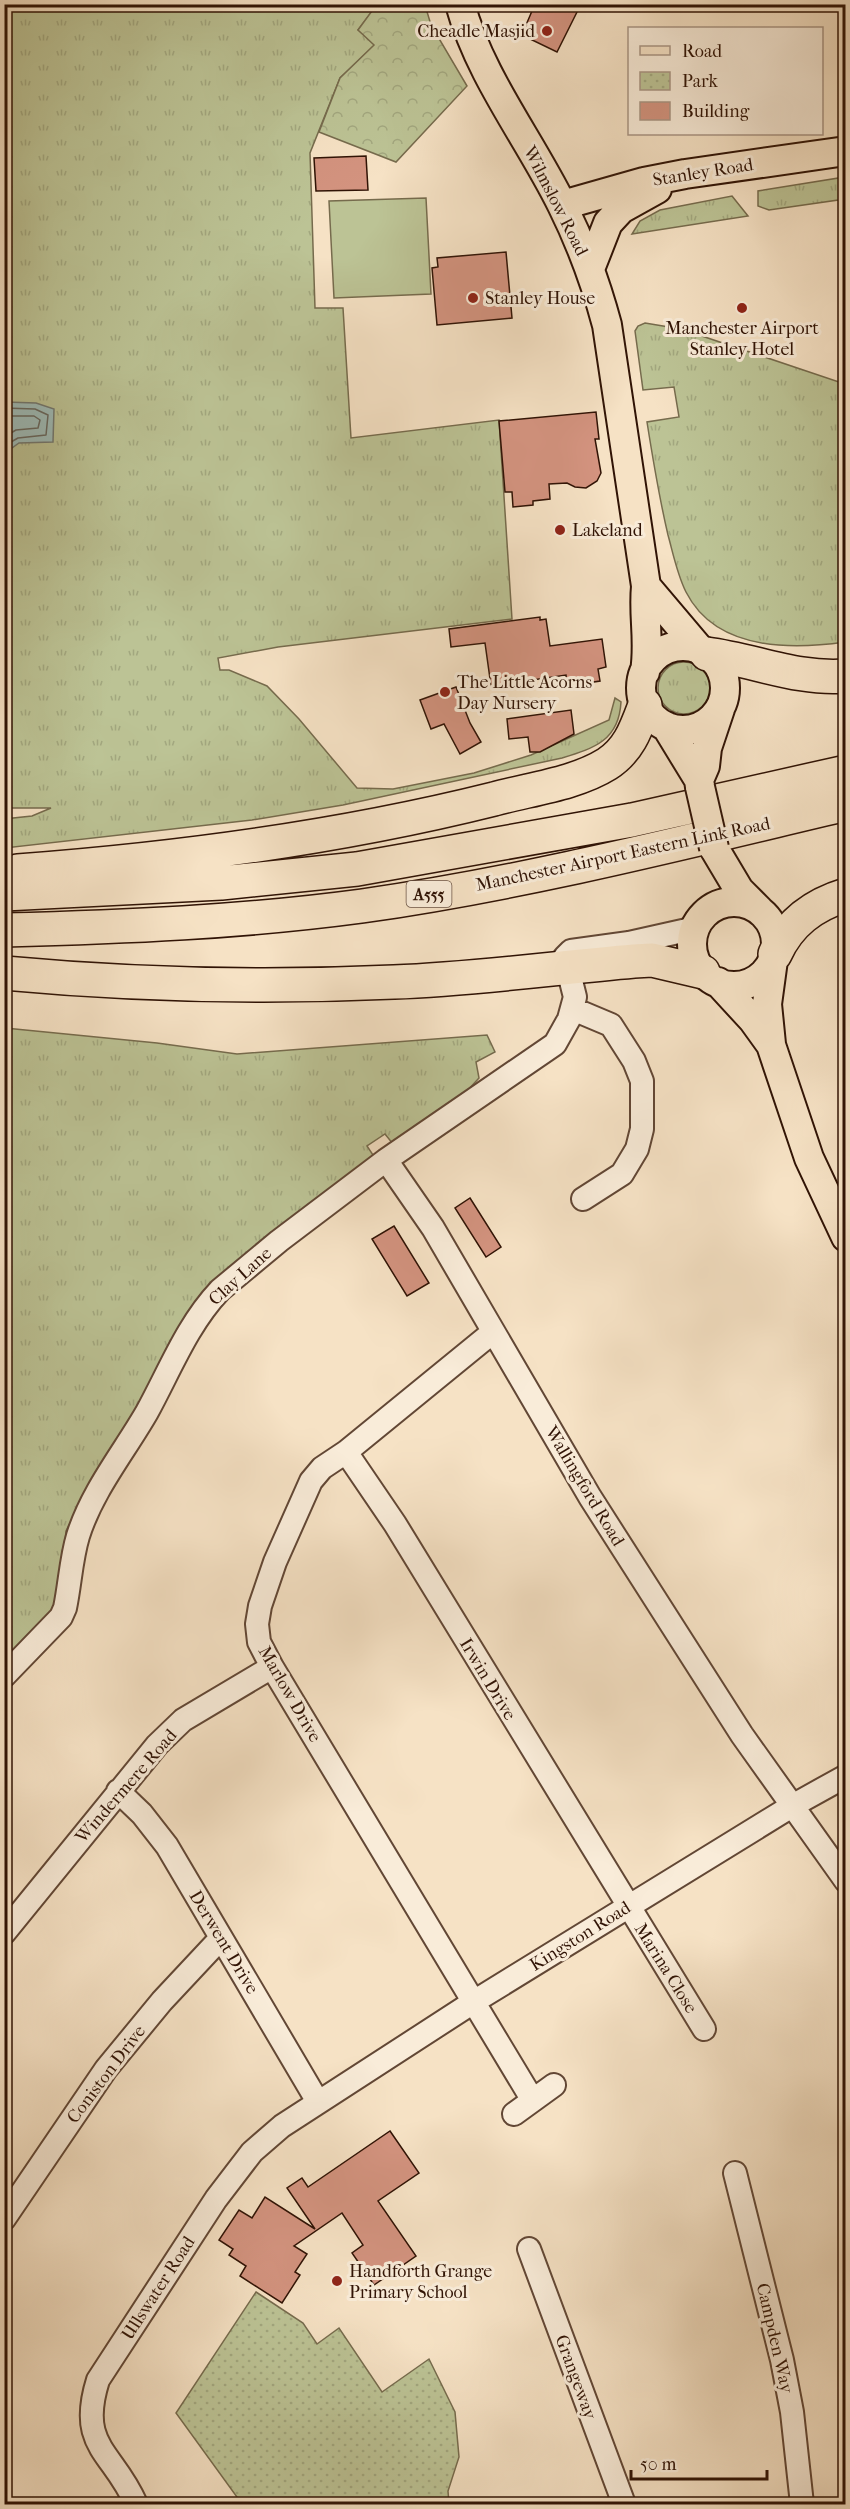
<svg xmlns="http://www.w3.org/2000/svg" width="850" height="2509" font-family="'IM FELL French Canon',serif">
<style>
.grass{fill:url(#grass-tufts);stroke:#766b4d;stroke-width:1.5}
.forest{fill:url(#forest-crowns);stroke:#766b4d;stroke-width:1.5}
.park{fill:url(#park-dots);stroke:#766b4d;stroke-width:1.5}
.pitch{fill:#bcc395;stroke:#766b4d;stroke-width:1.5}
.water{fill:#9ebdba;stroke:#727972;stroke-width:1.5}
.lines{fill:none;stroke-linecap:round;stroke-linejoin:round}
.shore{stroke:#676860;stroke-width:1.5}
.building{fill:#d3937f;stroke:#301305;stroke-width:1.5}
.minor-casing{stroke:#624735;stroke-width:26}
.major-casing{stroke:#301305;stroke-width:32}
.highway-casing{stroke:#301305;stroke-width:36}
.minor{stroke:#f9ecd9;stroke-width:22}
.major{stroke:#f6e2c5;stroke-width:28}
.highway{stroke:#f6e2c5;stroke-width:33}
.major-bridge-casing{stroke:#301305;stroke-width:32;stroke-linecap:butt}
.major-bridge{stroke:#f6e2c5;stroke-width:28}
.poi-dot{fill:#8f2418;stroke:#f9ecd9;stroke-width:2}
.labels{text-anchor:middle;stroke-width:6;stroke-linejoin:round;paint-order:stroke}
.shield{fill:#f9ecd9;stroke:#6c5445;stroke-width:1.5}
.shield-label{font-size:16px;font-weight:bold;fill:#301305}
.poi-label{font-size:18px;fill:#301305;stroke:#f9ecd9;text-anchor:start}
.street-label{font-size:18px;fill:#301305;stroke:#f9ecd9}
</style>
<defs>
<pattern id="grass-tufts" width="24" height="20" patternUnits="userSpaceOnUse" patternTransform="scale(1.5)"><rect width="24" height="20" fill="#bcc395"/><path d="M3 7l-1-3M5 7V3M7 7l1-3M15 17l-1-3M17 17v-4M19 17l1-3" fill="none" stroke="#a2a77f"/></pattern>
<pattern id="forest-crowns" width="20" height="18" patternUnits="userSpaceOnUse" patternTransform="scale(1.5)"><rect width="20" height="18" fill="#bcc395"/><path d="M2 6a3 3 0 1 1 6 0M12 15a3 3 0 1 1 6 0" fill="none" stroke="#a2a77f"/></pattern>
<pattern id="park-dots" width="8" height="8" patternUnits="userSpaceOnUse" patternTransform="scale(1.5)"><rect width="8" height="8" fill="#bcc395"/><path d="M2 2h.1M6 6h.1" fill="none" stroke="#a2a77f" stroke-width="1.8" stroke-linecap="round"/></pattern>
</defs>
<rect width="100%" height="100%" fill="#f6e2c5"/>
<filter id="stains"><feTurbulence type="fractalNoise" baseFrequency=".00333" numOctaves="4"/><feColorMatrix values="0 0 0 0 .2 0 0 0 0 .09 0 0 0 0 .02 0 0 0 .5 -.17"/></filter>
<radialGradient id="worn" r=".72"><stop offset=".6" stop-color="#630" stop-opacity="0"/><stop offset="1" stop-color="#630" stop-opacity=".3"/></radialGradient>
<path class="grass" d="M5,5h372l-19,25 17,15 -35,33 -30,75 5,155h28l8,130 148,-18 13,199 -234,28 -60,11 2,12h9l38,16 32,33 58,69 36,1 81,-16 57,-18 78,-35 6,-22 6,4c-2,38 -26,46 -59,56l-219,47 -91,15 -247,28 -1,-29 28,-3 19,-8h-46z
M845,177v22l-76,11 -11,-4v-15z
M732,196l16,20 -116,18 8,-13 20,-11z
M645,323l36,6 164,55v258c-55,8 -129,9 -159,-50 -9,-18 -13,-39 -18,-57 -9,-38 -15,-75 -21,-113l32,-5 -5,-30 -31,3 -8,-59 3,-5z
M658 688a26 26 0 1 1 52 0a26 26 0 1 1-52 0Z
M5,1028l152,15 80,11 250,-19 8,17 -19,10 3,16 -12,13 -74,53 -8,-10 -18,12 8,12 -51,36 -161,171 -80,132 -17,34 -6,70 -55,63z"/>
<path class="forest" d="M377,4l48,1 6,20 36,61 -71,76 -77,-30 21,-54 34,-33 -16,-15z"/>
<path class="park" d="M256,2292l47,31 14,21 22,-16 43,64 47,-33 26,53 4,45 -11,34 1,13h-207l-66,-91z"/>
<path class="pitch" d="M426,198l5,96 -97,4 -5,-97z"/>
<path class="water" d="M5,402l31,1 18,6 -1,33 -34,1 -14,10z"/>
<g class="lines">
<path class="shore" d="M4,408l31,1 13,6 -2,20 -28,3 -14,8
M4,416h30l6,4 -2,8 -22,2 -12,7"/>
</g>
<path class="building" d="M535,4h46l-24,48 -29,-14 -2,-13z
M366,156l2,34 -52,1 -2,-33z
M506,252l6,66 -75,7 -5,-57 6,-1 -1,-9z
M596,412l3,27h-4l6,34 -4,8 -11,7 -11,-1 -8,-4 -18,1 1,15 -17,2v4l-20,2 -1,-15h-7l-6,-71z
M540,617v3l6,-1 4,27 52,-7 4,28 -8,2 2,12 -33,5 -1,-11 -75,11 -6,-43 -34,4 -2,-18z
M456,687l14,36 11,19 -21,12 -16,-30 -13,5 -11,-29z
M571,710l3,24 -34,18h-10l-2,-15 -19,2 -2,-20z
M470,1198l31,49 -15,10 -31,-49z
M394,1226l35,57 -22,13 -35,-57z
M390,2131l29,42 -41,28 38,55 -42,29 -22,-32 11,-8 -21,-32 -48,33 13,8 -12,18 5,3 -18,28 -42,-27 6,-10 -17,-11 4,-6 -14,-9 20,-30 13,8 13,-21 50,32 -28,-41 15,-10 6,9z"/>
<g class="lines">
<g class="minor-casing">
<path id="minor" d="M573,1009l38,16 23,36 8,20v48l-5,20 -15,25 -39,25
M386,1160l47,68 157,269 152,238 104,146
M493,1332l-147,120 -24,16 -11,13 -36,81 -15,44 -3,18 2,18 13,25 260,432
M346,1452l49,72 309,505
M4,1676l57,-59 4,-9c5,-24 6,-49 13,-72 14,-45 46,-84 69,-124 23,-42 40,-87 73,-122l59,-49 107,-81 169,-116 14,-25 6,-22 -10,-40 6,-6 58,-8 67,-15
M118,1791l24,23 25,32 151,256
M4,1933l153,-188 26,-25 89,-53
M514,2114l40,-29
M735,2173l47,187 10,52 10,92
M4,2219l102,-150 56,-68 58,-62
M529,2249l95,255
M136,2504c-23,-53 -59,-57 -38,-124l118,-181 36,-47 30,-26 193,-125 317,-195 54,-30"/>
</g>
<g class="major-casing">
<path id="major" d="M460,4c20,73 69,134 102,201 19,38 34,79 45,120l39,261c-3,31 4,54 -1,86
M563,205l81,-23 41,-8 161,-23
M590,269l18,-46 13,-14 36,-20
M646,586l55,65
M641 688a42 42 0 1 1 84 0a42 42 0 1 1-84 0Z
M666,726l33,54 1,7
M699,780l6,-14 2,-18 13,-39
M714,848l25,42 20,20
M692 944a42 42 0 1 1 84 0a42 42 0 1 1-84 0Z
M718,982l35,38 18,25 38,113 37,79
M771,1044l-4,-40 6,-44"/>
</g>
<g class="highway-casing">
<path id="highway" d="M707,654c47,6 90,26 139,22
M18,871c160,-12 320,-33 476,-72 36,-10 81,-15 113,-35 22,-14 29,-35 38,-59
M4,894l217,-11 136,-14 275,-49 214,-48
M4,930c120,-3 239,-8 358,-24 163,-23 323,-64 484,-102
M775,954c14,-31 38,-49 71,-59
M4,973c130,12 260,15 390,9 80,-3 160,-14 240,-21l18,-1 51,12"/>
</g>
<use href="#minor" class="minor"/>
<use href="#major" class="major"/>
<use href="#highway" class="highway"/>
<g class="major-bridge-casing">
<path id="major-bridge" d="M700,787l14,61"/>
</g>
<use href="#major-bridge" class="major-bridge"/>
</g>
<g class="poi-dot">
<circle cx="547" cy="31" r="6"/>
<circle cx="473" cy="298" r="6"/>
<circle cx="742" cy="308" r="6"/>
<circle cx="560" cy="530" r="6"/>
<circle cx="445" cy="692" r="6"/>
<circle cx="337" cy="2281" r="6"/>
</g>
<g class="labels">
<rect class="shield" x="406.5" y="881" width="45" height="26" rx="4.5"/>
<g class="shield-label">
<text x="429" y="900">A555</text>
</g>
<g class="poi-label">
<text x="535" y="37" text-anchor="end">Cheadle Masjid</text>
<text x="485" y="304">Stanley House</text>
<text x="742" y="334" text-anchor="middle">Manchester Airport<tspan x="742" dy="21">Stanley Hotel</tspan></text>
<text x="572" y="536">Lakeland</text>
<text x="457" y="688">The Little Acorns<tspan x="457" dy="21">Day Nursery</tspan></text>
<text x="349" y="2277">Handforth Grange<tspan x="349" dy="21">Primary School</tspan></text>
</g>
<g class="street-label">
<text transform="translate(703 172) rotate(-9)" y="6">Stanley Road</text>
<text transform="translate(556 201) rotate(63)" y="6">Wilmslow Road</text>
<text transform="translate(623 854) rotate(-12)" y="6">Manchester Airport Eastern Link Road</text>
<text transform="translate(240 1276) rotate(-42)" y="6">Clay Lane</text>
<text transform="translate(585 1486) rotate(59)" y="6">Wallingford Road</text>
<text transform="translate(488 1679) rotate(59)" y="6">Irwin Drive</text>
<text transform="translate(290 1694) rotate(60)" y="6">Marlow Drive</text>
<text transform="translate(126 1786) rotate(-49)" y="6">Windermere Road</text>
<text transform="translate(580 1936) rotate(-32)" y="6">Kingston Road</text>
<text transform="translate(224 1942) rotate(59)" y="6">Derwent Drive</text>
<text transform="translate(666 1968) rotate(58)" y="6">Marina Close</text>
<text transform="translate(106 2074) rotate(-53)" y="6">Coniston Drive</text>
<text transform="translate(158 2288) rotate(-57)" y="6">Ullswater Road</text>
<text transform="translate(775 2338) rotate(77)" y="6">Campden Way</text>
<text transform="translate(576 2377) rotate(70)" y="6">Grangeway</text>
</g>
</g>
<rect width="850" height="2509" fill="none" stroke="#f6e2c5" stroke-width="24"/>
<rect x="6" y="6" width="838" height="2497" fill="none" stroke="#301305" stroke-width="3"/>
<rect x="12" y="12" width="826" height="2485" fill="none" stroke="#301305" stroke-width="1.5"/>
<rect x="628" y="27" width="195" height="108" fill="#f9ecd9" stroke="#a99584" stroke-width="1.5"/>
<rect x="640" y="46" width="30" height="9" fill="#f6e2c5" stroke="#a99584" stroke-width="1.5"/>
<text x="682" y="57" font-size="18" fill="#301305">Road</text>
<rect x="640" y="72" width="30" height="18" fill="url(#park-dots)" stroke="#a99584" stroke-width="1.5"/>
<text x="682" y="87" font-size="18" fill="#301305">Park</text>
<rect x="640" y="102" width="30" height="18" fill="#d3937f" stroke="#a99584" stroke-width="1.5"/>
<text x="682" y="117" font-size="18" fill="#301305">Building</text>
<path d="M631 2470v9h136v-9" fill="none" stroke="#301305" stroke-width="3"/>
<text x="640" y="2470" font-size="18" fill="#301305" stroke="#f9ecd9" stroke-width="4.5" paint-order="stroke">50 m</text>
<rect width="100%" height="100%" filter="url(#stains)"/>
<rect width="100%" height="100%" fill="url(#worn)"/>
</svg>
